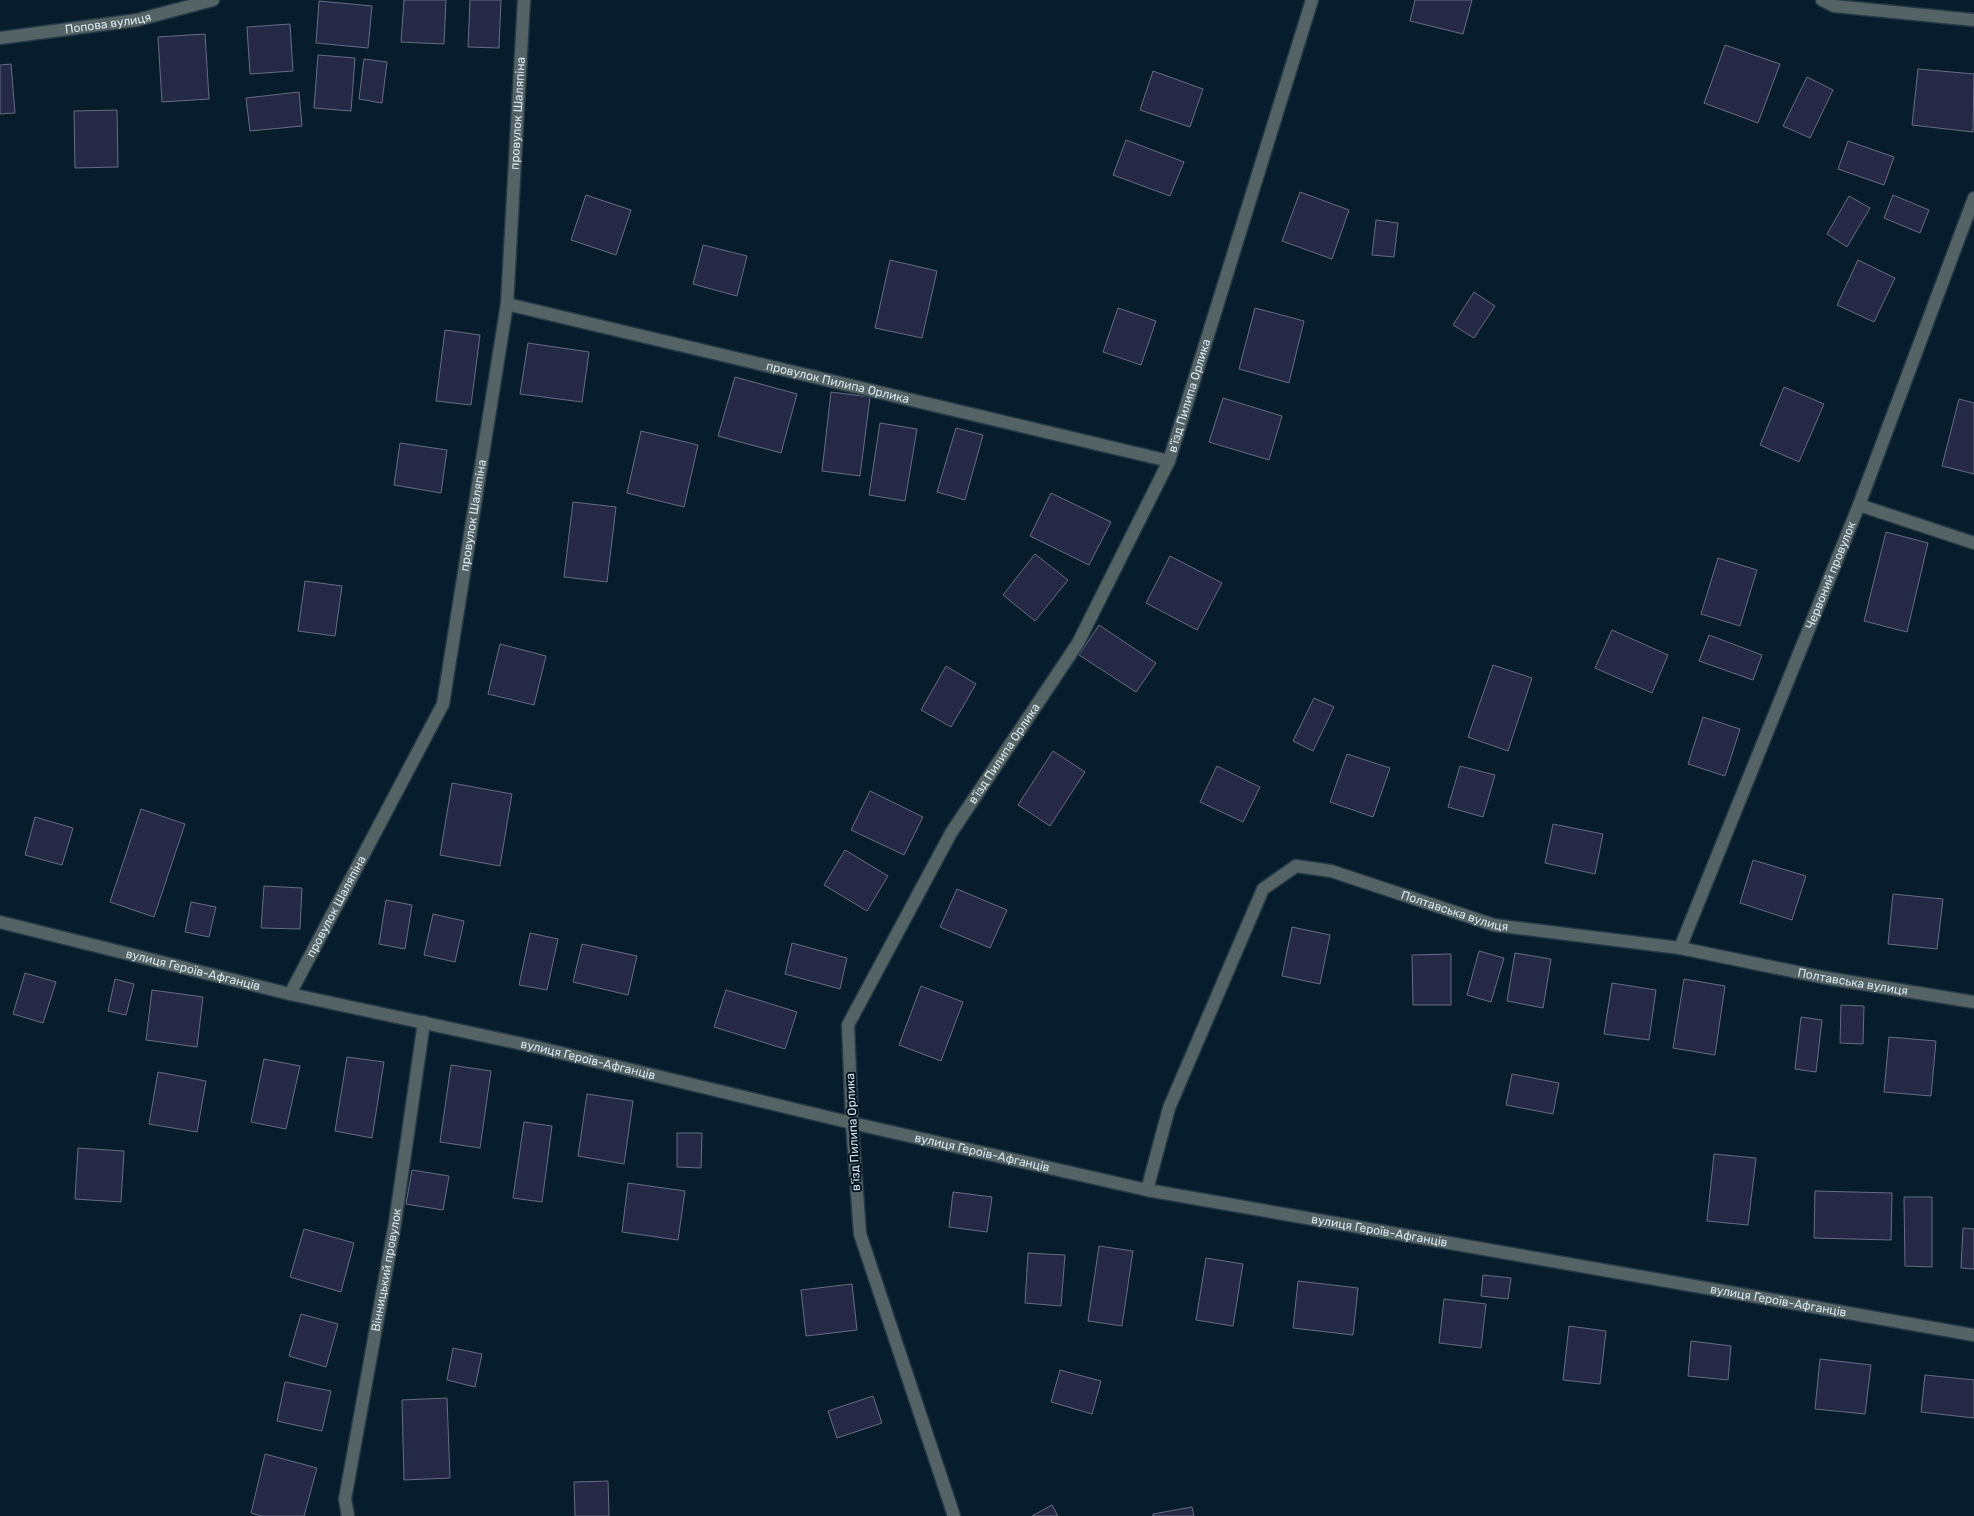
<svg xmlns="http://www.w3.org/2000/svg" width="1974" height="1516" font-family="Rubik,sans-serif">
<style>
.building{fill:#252945;stroke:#676c84}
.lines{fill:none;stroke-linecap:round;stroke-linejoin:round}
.minor-casing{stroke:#253946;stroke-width:15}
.minor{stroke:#556365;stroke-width:12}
.labels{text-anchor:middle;stroke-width:4;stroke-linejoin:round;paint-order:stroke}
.street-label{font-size:12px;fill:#d8e5ef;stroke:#011321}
</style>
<rect width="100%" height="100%" fill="#081d2b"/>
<path class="building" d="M404,0h42l-2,44 -43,-2z
M470,0h31l-2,48 -31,-1z
M1415,0h57l-9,34 -53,-13z
M319,1l53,5 -4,42 -52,-5z
M290,24l3,47 -43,3 -3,-47z
M205,34l4,65 -47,3 -4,-65z
M1725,45l55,19 -22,59 -54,-20z
M318,55l37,3 -4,53 -37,-3z
M364,59l23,3 -5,41 -23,-4z
M11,64l4,49 -15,1v-49z
M1918,69l56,5 -1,58 -61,-7z
M1153,71l50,18 -13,38 -50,-17z
M1807,77l26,13 -23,48 -27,-12z
M299,92l3,34 -52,5 -4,-33z
M117,110l1,57 -43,1 -1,-57z
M1126,140l58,22 -14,34 -57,-21z
M1848,141l46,16 -10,28 -46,-16z
M1300,192l49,18 -17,49 -50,-18z
M586,195l45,15 -15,45 -45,-15z
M1893,195l36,15 -9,23 -36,-15z
M1849,196l21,12 -23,39 -20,-13z
M1376,220l22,3 -4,34 -22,-2z
M703,245l44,11 -10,40 -44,-12z
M890,260l47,11 -15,67 -47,-10z
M1858,260l37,18 -21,44 -37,-17z
M1474,292l21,14 -21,32 -21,-13z
M1118,308l38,13 -15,44 -38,-13z
M1255,308l49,13 -15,62 -50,-14z
M445,330l35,5 -9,70 -35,-4z
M528,343l61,9 -7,50 -62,-8z
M735,377l62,17 -16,59 -63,-17z
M1784,387l40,17 -25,58 -39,-17z
M831,392l39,5 -10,79 -38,-5z
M1223,398l59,18 -13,44 -60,-18z
M1959,399l15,4v71l-32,-8z
M880,423l37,6 -12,72 -36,-6z
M956,428l27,7 -18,65 -28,-8z
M641,431l57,14 -14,62 -57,-14z
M400,443l47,7 -6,43 -47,-8z
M1051,493l60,29 -22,43 -59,-29z
M573,502l43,5 -9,75 -43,-5z
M1886,532l42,11 -21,89 -43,-11z
M1035,554l33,26 -33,41 -32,-26z
M1170,556l52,27 -25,47 -51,-27z
M1718,558l39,12 -17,56 -39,-12z
M305,581l37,5 -7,50 -37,-5z
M1099,625l57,38 -20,29 -57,-37z
M1612,630l56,25 -16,38 -57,-25z
M1709,635l53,20 -9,25 -54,-19z
M500,644l46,12 -12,49 -46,-11z
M1493,665l39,13 -24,73 -40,-14z
M946,666l30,18 -25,43 -30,-17z
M1314,698l20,9 -21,44 -20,-10z
M1703,717l37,12 -15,47 -37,-12z
M1053,751l32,21 -35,54 -32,-21z
M1347,754l43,14 -17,49 -43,-15z
M1217,766l43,21 -17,35 -43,-20z
M1460,766l35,9 -12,42 -35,-10z
M452,783l60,11 -12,72 -60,-11z
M870,791l53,26 -19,38 -53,-25z
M141,809l44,15 -31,93 -44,-15z
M35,817l38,11 -11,37 -37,-10z
M1553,824l50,10 -8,40 -50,-11z
M845,850l43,26 -21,35 -43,-26z
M1753,860l53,16 -14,44 -52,-17z
M264,886l38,2 -2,41 -39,-1z
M957,889l50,21 -17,38 -50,-21z
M1893,894l50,5 -6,50 -49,-5z
M386,900l26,5 -7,44 -26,-5z
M191,902l25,5 -7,30 -24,-5z
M433,914l31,7 -9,41 -31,-7z
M1292,927l38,8 -10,49 -38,-8z
M530,933l28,6 -11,51 -28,-5z
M792,943l55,15 -7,31 -55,-15z
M582,944l55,12 -9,39 -55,-13z
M1479,951l25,7 -13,44 -24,-7z
M1515,953l36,6 -8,49 -36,-7z
M1451,954v51h-38l-1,-50z
M25,973l31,9 -13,41 -30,-9z
M115,979l19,5 -8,31 -18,-4z
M1684,979l41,7 -10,69 -42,-7z
M1612,983l44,7 -7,50 -45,-6z
M921,986l42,16 -22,59 -42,-16z
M152,990l51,7 -6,50 -51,-7z
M726,990l71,22 -12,37 -71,-22z
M1841,1005l23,1 -1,38 -23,-1z
M1801,1017l21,3 -6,52 -21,-3z
M1889,1037l47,4 -5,55 -47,-4z
M347,1057l37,5 -12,76 -37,-7z
M264,1059l36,7 -14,63 -35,-7z
M451,1065l40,6 -11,77 -40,-6z
M158,1072l48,9 -9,51 -48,-8z
M1512,1074l47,9 -6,31 -47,-9z
M587,1094l46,7 -9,63 -46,-8z
M524,1122l28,4 -10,76 -29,-4z
M677,1133h25l-1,35 -24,-1z
M78,1148l46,3 -3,51 -46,-3z
M1714,1154l42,4 -8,67 -41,-4z
M412,1170l37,6 -6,34 -37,-6z
M628,1183l57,8 -7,49 -56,-8z
M1815,1191l77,2 -1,47 -77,-2z
M953,1192l39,5 -5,35 -38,-5z
M1904,1197h28v70l-27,-1z
M1963,1228l11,1v40l-13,-1z
M304,1229l50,14 -13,49 -51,-15z
M1099,1246l34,5 -11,75 -34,-5z
M1028,1253l37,2 -4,51 -36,-3z
M1206,1258l37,6 -10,62 -37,-6z
M1483,1275l28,3 -3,21 -27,-3z
M1298,1281l60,7 -5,47 -60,-7z
M852,1284l5,46 -51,6 -5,-46z
M1444,1299l42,5 -5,44 -42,-5z
M301,1314l37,10 -12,43 -37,-11z
M1569,1326l37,5 -6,53 -37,-4z
M1691,1341l40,5 -3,34 -40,-4z
M453,1348l29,6 -7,33 -28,-7z
M1820,1359l51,6 -6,49 -50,-5z
M1060,1370l41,11 -9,33 -41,-12z
M1925,1375l49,5v38l-53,-6z
M285,1382l46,9 -9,40 -45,-10z
M873,1396l9,27 -45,15 -9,-27z
M447,1398l3,80 -46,2 -2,-80z
M265,1454l52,14 -13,48h-43l-10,-3z
M608,1481l1,35h-34l-1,-34z
M1052,1505l6,11h-26z
M1192,1507l2,9h-41v-2z"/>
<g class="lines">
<g class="minor-casing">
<g id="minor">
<path d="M1822,0l12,6 140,14"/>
<path id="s1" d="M0,38l137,-18 76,-20"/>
<path id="s2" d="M507,304l662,157"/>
<path d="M1859,505l115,38"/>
<path id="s3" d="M0,922l290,72 242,52 320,77 295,67 827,145"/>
<path id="s4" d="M1680,948l179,-443 115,-307"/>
<path id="s5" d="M290,994l153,-290 64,-400 17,-304"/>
<path id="s6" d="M1147,1190l22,-82 94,-219 33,-23 35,5 163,54 186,23 141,29 153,25"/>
<path id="s7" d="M348,1516l-3,-17 50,-276 29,-201"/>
<path id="s8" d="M954,1516l-94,-282 -8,-111 -4,-98 103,-192 127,-190 91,-182 143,-461"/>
</g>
</g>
<use href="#minor" class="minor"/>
</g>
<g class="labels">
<g class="street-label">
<text dy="4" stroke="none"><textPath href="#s1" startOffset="109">Попова вулиця</textPath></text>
<text dy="4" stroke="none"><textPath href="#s5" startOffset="924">провулок Шаляпіна</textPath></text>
<text dy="4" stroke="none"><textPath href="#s2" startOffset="340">провулок Пилипа Орлика</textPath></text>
<text dy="4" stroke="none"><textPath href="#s8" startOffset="1225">в'їзд Пилипа Орлика</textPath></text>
<text dy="4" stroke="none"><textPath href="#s5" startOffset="519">провулок Шаляпіна</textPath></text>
<text dy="4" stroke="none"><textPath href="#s4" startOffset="402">Червоний провулок</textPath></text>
<text dy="4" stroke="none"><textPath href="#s8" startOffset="820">в'їзд Пилипа Орлика</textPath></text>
<text dy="4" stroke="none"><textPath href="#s5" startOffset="99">провулок Шаляпіна</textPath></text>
<text dy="4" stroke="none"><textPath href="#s6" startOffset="529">Полтавська вулиця</textPath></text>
<text dy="4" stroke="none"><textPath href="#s3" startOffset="199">вулиця Героїв-Афганців</textPath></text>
<text dy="4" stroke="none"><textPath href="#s6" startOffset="934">Полтавська вулиця</textPath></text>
<text dy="4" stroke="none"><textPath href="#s3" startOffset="604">вулиця Героїв-Афганців</textPath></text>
<text transform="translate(853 1132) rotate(-93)" y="4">в'їзд Пилипа Орлика</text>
<text dy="4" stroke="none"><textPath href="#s3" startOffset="1009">вулиця Героїв-Афганців</textPath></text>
<text dy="4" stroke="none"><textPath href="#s3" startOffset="1414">вулиця Героїв-Афганців</textPath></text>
<text dy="4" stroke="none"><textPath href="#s7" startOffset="250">Вінницький провулок</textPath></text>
<text dy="4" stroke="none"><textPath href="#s3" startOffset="1819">вулиця Героїв-Афганців</textPath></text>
</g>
</g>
</svg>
